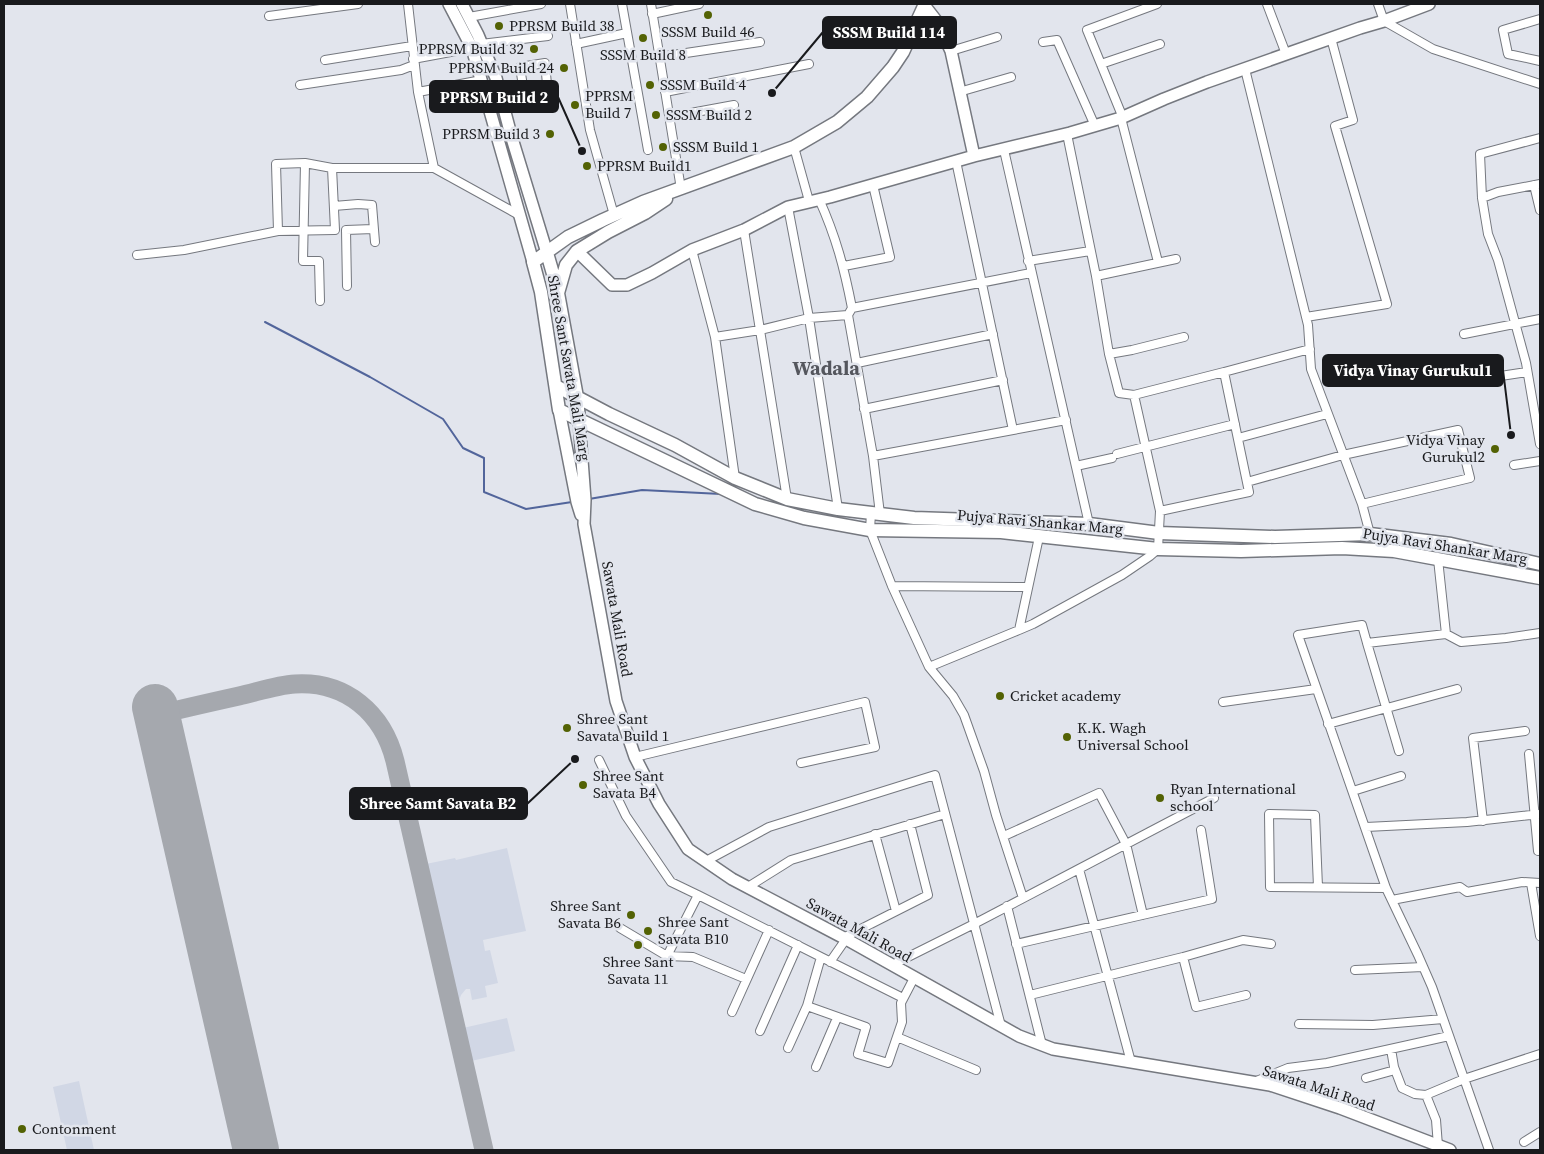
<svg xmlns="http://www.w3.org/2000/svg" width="1544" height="1154" font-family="'Source Serif 4',serif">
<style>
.built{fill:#d1d7e5}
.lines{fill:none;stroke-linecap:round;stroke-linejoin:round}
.stream{stroke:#52659b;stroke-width:2}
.taxiway{stroke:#a5a8ae;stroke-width:19}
.runway{stroke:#a5a8ae;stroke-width:46}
.street-casing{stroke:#75787f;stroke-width:10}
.secondary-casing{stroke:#75787f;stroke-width:14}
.primary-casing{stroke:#75787f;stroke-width:15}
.street{stroke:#fff;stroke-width:8}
.secondary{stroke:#fff;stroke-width:11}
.primary{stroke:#fff;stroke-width:12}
.poi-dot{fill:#536204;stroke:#e2e5ed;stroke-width:2}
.labels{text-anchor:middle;stroke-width:5;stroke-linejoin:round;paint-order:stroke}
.poi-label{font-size:15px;fill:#191a1d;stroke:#e2e5ed;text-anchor:start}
.street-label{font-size:15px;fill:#191a1d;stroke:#e2e5ed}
.district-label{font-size:20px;font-weight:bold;fill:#54565d;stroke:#e2e5ed}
.leader{fill:none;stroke:#191a1d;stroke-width:2}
.callout-dot{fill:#191a1d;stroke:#e2e5ed;stroke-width:2}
.callout{fill:#191a1d;stroke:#191a1d;stroke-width:2}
.callout-label{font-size:16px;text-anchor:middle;font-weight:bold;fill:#fff}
</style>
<rect width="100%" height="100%" fill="#e2e5ed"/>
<path class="built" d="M507,848l19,83 -43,9 2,11 5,-1 8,33 -13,3 2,11 -15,3 -2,-11h-4l-5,6 -3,9 -32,-140 29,-6 1,2z
M507,1018l8,33 -44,10 -8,-33z
M79,1081l15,69h-27l-14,-63z"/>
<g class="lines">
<path class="stream" d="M265,322l105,55 73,42 20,29 21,10v34l42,17 46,-7
M589,499l53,-9 79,4"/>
<path class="taxiway" d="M157,715c28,-7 55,-13 82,-19 18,-4 38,-11 56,-12 51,-3 88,29 100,77l89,389"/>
<path class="runway" d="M155,707l101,443"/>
<g class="street-casing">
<path id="street" d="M408,4l10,88 16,76
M570,4l20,126 24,85
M622,4l26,146
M651,4l30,185
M1267,4l19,50
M1378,4l6,17 49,28 107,35
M652,14l47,-10
M269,16l89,-12
M469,17l72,-13
M1540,19l-37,11 5,24 32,7
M1043,42l14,-2 38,86
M576,44l51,-11
M951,51l46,-14
M659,57l101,-15
M413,59l59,-11 9,-4 67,-8
M325,60l87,-14
M1101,64l59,-20
M1245,69l63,256 3,44 51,135 8,30
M300,85l101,-15 13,-5
M418,92l64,-12
M665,92l144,-28
M959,92l52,-15
M490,108l58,-13 -3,-32 -25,4 5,32
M669,117l65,-12
M1121,118l37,144
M1123,118l-36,-88 70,-26
M1067,134l29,142 80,-17
M1540,138l-60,16 2,44 6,36 10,26 28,103 14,81
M794,147l15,54
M1004,150l85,374
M956,161l57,269 53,-10
M305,163l-2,98h16l1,40
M332,168l-27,-5 -29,1 2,67 57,-1 -3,-62h102l85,47
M1534,185l6,25
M1482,198l16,-6 42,-8
M819,199c17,38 25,68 33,109l179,-35
M334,206l24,-2 14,1 3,37
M788,207l21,111 29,191
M744,230l43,269
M692,250l23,87 20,141
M137,255l47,-5 94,-19
M1028,261l62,-10
M844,266l46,-9 -17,-72
M1096,276l13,78 23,-4 52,-13
M347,286l-1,-56 27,-1
M852,308l-4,7 25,141 7,58
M1306,317l81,-13 -52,-178 18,-6 -22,-82
M1464,334l76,-15
M715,337l45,-7 49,-12 39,-3
M857,363l136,-29
M1224,372l86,-23
M1481,379l46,-7
M1134,395l90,-23 25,120 -89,19
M864,409l139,-29
M1238,438l89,-24
M1117,454l118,-30
M873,456l140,-26
M1514,465l26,-4
M1076,466l36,-8
M1247,482l96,-27 115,-25 12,48 -108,26
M871,513l-1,17 22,56 37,81 90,-37 20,-93
M1438,559l8,75
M892,586l136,1
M1019,630l14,-6 89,-49 28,-19 8,-7 2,-38 -26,-116 -15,-2 -10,-39
M1367,643l32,108
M929,667l24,29 11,19 20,56 12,44 27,83
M1223,702l93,-13
M1328,724l129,-35
M1529,754l9,97
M635,757l230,-55 10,45 -74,16
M599,760l27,56 45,66 27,13
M1353,791l48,-15
M1483,821l-10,-83 52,-7
M1366,827l101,-5 73,-8
M875,834l21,77
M1004,836l95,-43 27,51 17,71
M706,861l63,-34 166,-52 66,251
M1079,869l52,193
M1531,883l9,53
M748,887l43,-27 154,-46
M1318,887l-3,-72 -46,-1 1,73 116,1
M1392,900l68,-13 7,5 55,-10 18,1
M1007,906l35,139
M620,928l47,28 26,1 53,22
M843,938l85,-43 -18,-71
M1016,944l196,-45 -11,-69
M667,956l31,-61 123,62
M1183,957l13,50 50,-12
M830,962l16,-23
M892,965l82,-41 240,-126
M1355,970l68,-3
M1030,995l153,-38 60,-17 28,4
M903,998l-82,-41 -14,49 59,21 -8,27 30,9 14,-41 -1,-19 13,-25
M732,1012l37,-82
M1299,1024l74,1 70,-6
M760,1031l38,-86
M897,1037l79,33
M788,1048l19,-42
M1391,1049l3,18 8,21 13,6 11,1 38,-16 76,-25
M816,1067l21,-49
M1366,1078l29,-8
M1254,1082l34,-14 39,-5 122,-27
M1426,1095l10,25 2,26
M1524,1142l16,-10
M1489,1150l-57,-163 -14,-32 -32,-67 -88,-253 64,-10 5,18 79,-9 15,8 45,-4 34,-5"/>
</g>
<g class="secondary-casing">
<path id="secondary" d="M449,4l23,44 61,214
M462,4l16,31 18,43 15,57 36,118
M924,5l14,18 13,28 23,105
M577,251l35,34h15l25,-12 40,-23 52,-20 44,-23 42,-10 144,-41 96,-23 51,-15 43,-19 43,-17 153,-54 24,-7 45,-17
M559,410l18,92 4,13
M579,420l6,80 -1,24 32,177 19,56 24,47 29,45 44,30 114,60 173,97 34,13 217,36 70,23 110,42"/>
</g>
<g class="primary-casing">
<path id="primary" d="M925,4l-22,48 -10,15 -26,30 -30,25 -43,25 -151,55 -40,18 -35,17 -35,25 8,30 18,118 196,94 49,14 66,12 131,2 157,17 83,2 101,-3 52,3 146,27
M547,253l11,38
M556,386l53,28 66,31 60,33 52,21 51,10 76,9 175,6 70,9 116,4 95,-3 81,10 89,20
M579,420l-2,-23 -19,-104 8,-28 11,-14 31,-19 37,-19 21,-14"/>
</g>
<use href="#street" class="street"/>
<use href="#secondary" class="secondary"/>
<use href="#primary" class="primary"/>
</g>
<g class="poi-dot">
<circle cx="708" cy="15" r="5"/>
<circle cx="499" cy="26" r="5"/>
<circle cx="643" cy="38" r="5"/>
<circle cx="534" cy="49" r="5"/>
<circle cx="564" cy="68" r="5"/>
<circle cx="650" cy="85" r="5"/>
<circle cx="575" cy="105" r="5"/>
<circle cx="656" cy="115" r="5"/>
<circle cx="550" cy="134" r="5"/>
<circle cx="663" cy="147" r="5"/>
<circle cx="587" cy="166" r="5"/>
<circle cx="1495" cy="449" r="5"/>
<circle cx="1000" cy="696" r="5"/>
<circle cx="567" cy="728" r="5"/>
<circle cx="1067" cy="737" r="5"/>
<circle cx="583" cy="785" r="5"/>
<circle cx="1160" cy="798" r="5"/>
<circle cx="631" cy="915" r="5"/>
<circle cx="648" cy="931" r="5"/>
<circle cx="638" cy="945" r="5"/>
<circle cx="22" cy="1129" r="5"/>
</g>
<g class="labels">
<g class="poi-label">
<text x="509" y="31">PPRSM Build 38</text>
<text x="708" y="37" text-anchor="middle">SSSM Build 46</text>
<text x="524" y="54" text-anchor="end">PPRSM Build 32</text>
<text x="643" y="60" text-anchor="middle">SSSM Build 8</text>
<text x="554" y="73" text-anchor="end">PPRSM Build 24</text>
<text x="660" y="90">SSSM Build 4</text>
<text x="585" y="101">PPRSM<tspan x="585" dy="17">Build 7</tspan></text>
<text x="666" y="120">SSSM Build 2</text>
<text x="540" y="139" text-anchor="end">PPRSM Build 3</text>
<text x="673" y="152">SSSM Build 1</text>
<text x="597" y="171">PPRSM Build1</text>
<text x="1485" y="445" text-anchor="end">Vidya Vinay<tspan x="1485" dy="17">Gurukul2</tspan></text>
<text x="1010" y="701">Cricket academy</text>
<text x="577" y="724">Shree Sant<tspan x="577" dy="17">Savata Build 1</tspan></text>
<text x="1077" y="733">K.K. Wagh<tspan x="1077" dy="17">Universal School</tspan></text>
<text x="593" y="781">Shree Sant<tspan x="593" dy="17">Savata B4</tspan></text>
<text x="1170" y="794">Ryan International<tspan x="1170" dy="17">school</tspan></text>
<text x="621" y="911" text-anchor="end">Shree Sant<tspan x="621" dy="17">Savata B6</tspan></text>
<text x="658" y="927">Shree Sant<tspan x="658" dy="17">Savata B10</tspan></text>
<text x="638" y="967" text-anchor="middle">Shree Sant<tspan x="638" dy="17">Savata 11</tspan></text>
<text x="32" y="1134">Contonment</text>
</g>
<g class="street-label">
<text transform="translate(569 368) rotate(80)" y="5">Shree Sant Savata Mali Marg</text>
<text transform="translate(1040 522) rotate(5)" y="5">Pujya Ravi Shankar Marg</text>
<text transform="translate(1445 546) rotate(9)" y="5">Pujya Ravi Shankar Marg</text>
<text transform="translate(617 619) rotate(80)" y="5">Sawata Mali Road</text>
<text transform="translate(859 930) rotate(29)" y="5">Sawata Mali Road</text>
<text transform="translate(1319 1088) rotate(18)" y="5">Sawata Mali Road</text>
</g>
<g class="district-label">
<text x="826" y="375">Wadala</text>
</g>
</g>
<path class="leader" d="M772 93L823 32M582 151L558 97M1511 435L1503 370M575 759L527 804"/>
<g class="callout-dot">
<circle cx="772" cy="93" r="5"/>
<circle cx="582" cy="151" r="5"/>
<circle cx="1511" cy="435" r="5"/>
<circle cx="575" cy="759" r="5"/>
</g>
<g class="callout">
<rect x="823" y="17" width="133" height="31" rx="5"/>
<rect x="430" y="81" width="128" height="31" rx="5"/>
<rect x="1323" y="355" width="180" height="31" rx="5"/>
<rect x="350" y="788" width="177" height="31" rx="5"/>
</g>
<g class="callout-label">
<text x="889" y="38">SSSM Build 114</text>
<text x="494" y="103">PPRSM Build 2</text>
<text x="1413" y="376">Vidya Vinay Gurukul1</text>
<text x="438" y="809">Shree Samt Savata B2</text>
</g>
<rect width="1544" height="1154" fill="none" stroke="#191a1d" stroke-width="10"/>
</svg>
